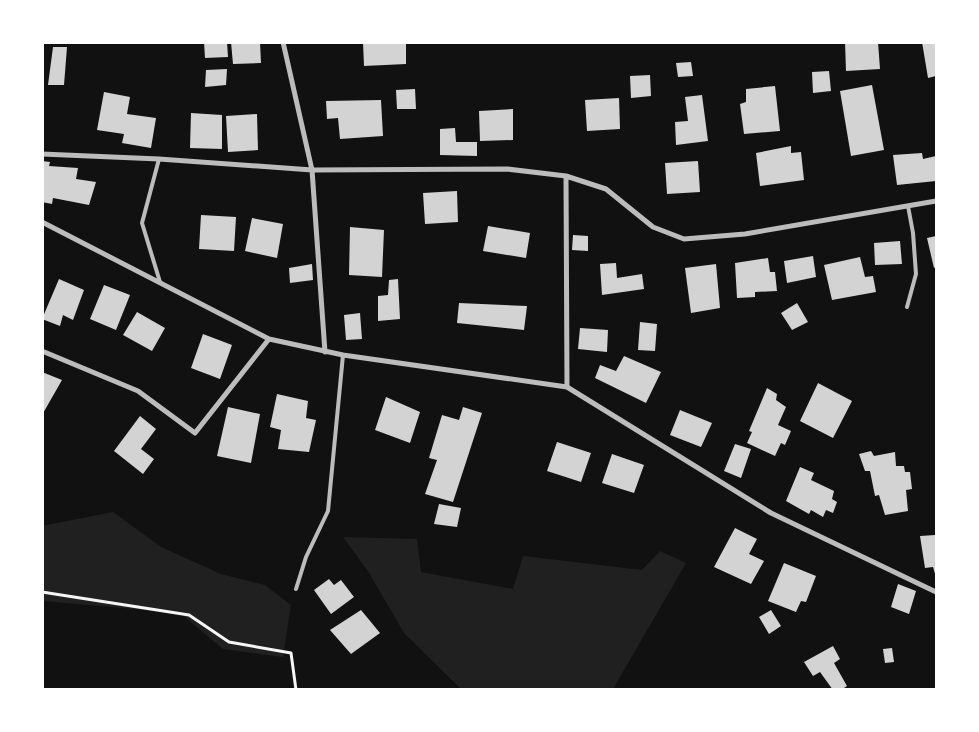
<svg xmlns="http://www.w3.org/2000/svg" width="979" height="732" font-family="'Asap Condensed',sans-serif">
	<style>
		.green { fill: #202020 }
		.building { fill: #d3d3d3 }
		.lines { fill: none; stroke-linecap: round; stroke-linejoin: round }
		.path { stroke: #f5f5f5; stroke-width: 3 }
		.service { stroke: #bcbcbc; stroke-width: 4 }
		.minor { stroke: #bcbcbc; stroke-width: 5 }
	</style>
	<rect width="100%" height="100%" fill="#111"/>
	<path class="green" d="M113 512 161 547 221 574 265 585 291 605 283 657 223 649 180 613 43 601 42 526Z
		M343 537 417 539 421 572 513 589 523 556 642 570 660 551 686 563 613 689H461L404 633 368 571Z"/>
	<path class="building" d="M204 42H227L228 57 205 58Z
		M231 42H260L261 63 233 64Z
		M363 42H406V64L364 66Z
		M845 42H878L880 69 846 71Z
		M922 42H936V76L928 78Z
		M53 47H67L64 85H48Z
		M691 62 693 76 678 77 676 63Z
		M227 69 226 85 205 87 206 70Z
		M829 71 831 91 813 93 812 72Z
		M650 75 651 96 631 98 630 76Z
		M872 85 884 150 851 156 840 91Z
		M775 86 780 131 744 134 740 104 746 102V89Z
		M415 89 416 109H397L396 90Z
		M104 92 130 97 127 114 156 118 151 148 122 143 124 134 97 130Z
		M702 95 708 141 676 145 675 122 688 121 685 97Z
		M619 98 620 129 587 131 585 100Z
		M381 100 383 136 340 139 338 118 327 119 326 101Z
		M513 109V140L480 141 479 111Z
		M191 113 222 115V149L190 148Z
		M257 114 258 150 228 152 226 116Z
		M455 128 456 142H477V156L440 155V129Z
		M791 146V153L801 152 804 180 760 186 756 153Z
		M922 153 923 159 936 156V181L897 185 893 155Z
		M42 161 50 162 49 166 78 168 76 179 96 182 89 205 53 198 52 204 42 202Z
		M698 161 700 192 667 194 665 163Z
		M457 191 458 222 425 224 423 193Z
		M201 215 236 217 234 251 199 249Z
		M252 218 283 224 277 258 245 251Z
		M488 226 530 233 526 258 483 251Z
		M350 227 384 230 382 277 349 275Z
		M573 235 588 236V251L572 250Z
		M936 236V267L934 268 927 238Z
		M900 241 902 264 875 265 874 243Z
		M813 256 816 277 787 283 784 261Z
		M860 257 865 277 873 276 876 292 832 300 824 265Z
		M768 258 770 272H775L777 291 755 292V297L737 298 735 263Z
		M616 263 617 278 642 274 644 289 602 295 600 264Z
		M312 264 313 280 290 283 289 268Z
		M716 264 720 308 691 313 685 268Z
		M59 279 84 290 73 320 63 315 60 326 42 319Z
		M398 279 400 319 378 321V296L388 295 389 280Z
		M104 285 130 295 116 330 90 319Z
		M459 303 527 306 524 330 457 323Z
		M797 303 808 322 792 330 781 313Z
		M137 312 165 328 152 351 123 335Z
		M360 313 362 339 346 340 344 315Z
		M640 322 657 324 655 351 638 350Z
		M580 328 608 330 607 352 578 349Z
		M203 334 232 345 220 379 191 368Z
		M624 356 661 372 646 403 595 378 600 365 616 371Z
		M42 372 62 380 42 415Z
		M818 383 852 401 833 438 800 421Z
		M767 388 777 394 776 400 786 407 778 425 791 431 785 445 781 443 775 456 747 443 752 432 749 431Z
		M277 394 308 401 306 418 316 420 309 452 278 449 281 430 270 427Z
		M386 397 420 412 410 443 375 430Z
		M228 407 260 414 251 463 217 456Z
		M463 407 482 413 453 502 425 494 437 460 429 458 442 415 459 420Z
		M680 410 712 423 701 447 670 435Z
		M140 416 156 429 141 449 154 459 143 474 114 451Z
		M557 442 591 453 581 482 547 471Z
		M735 444 751 449 741 478 724 471Z
		M871 451 874 456 895 452 896 466H904L905 472H910L912 489 906 490 908 511 885 515 879 495 875 496 870 471H865L859 454Z
		M612 454 644 465 634 493 602 483Z
		M800 467 814 473 811 480 834 491 832 499 837 502 833 513 826 510 823 517 811 510 809 514 786 501Z
		M439 504 461 508 457 527 434 524Z
		M735 528 757 539 749 554 764 561 751 584 714 567Z
		M935 535 936 545V577L933 567 925 568 920 536Z
		M784 563 816 576 806 602 801 601 796 612 768 601Z
		M329 579 334 585 341 580 354 597 331 614 314 590Z
		M898 584 916 591 909 614 891 607Z
		M361 610 380 633 351 654 330 630Z
		M771 610 781 626 769 634 759 617Z
		M833 646 840 659 834 663 847 686 841 690H833L820 672 813 676 804 662Z
		M892 648 894 662 885 663 883 649Z"/>
	<g class="lines">
		<path class="path" d="M42 592 189 615 229 642 291 653 296 690"/>
		<path class="service" d="M159 159 142 223 160 282
			M907 307 916 274 913 233 908 206
			M296 589 306 557 328 511 343 355"/>
		<path class="minor" d="M283 42 312 170 325 352
			M42 154 159 159 312 170 507 169 566 176 606 189 653 227 684 239 745 234 936 201
			M566 176 567 387
			M42 222 269 339 343 355 567 387 771 513 936 592
			M42 351 138 391 195 433 269 339"/>
	</g>
	<rect width="979" height="732" fill="none" stroke="#ffffff" stroke-width="88"/>
</svg>
